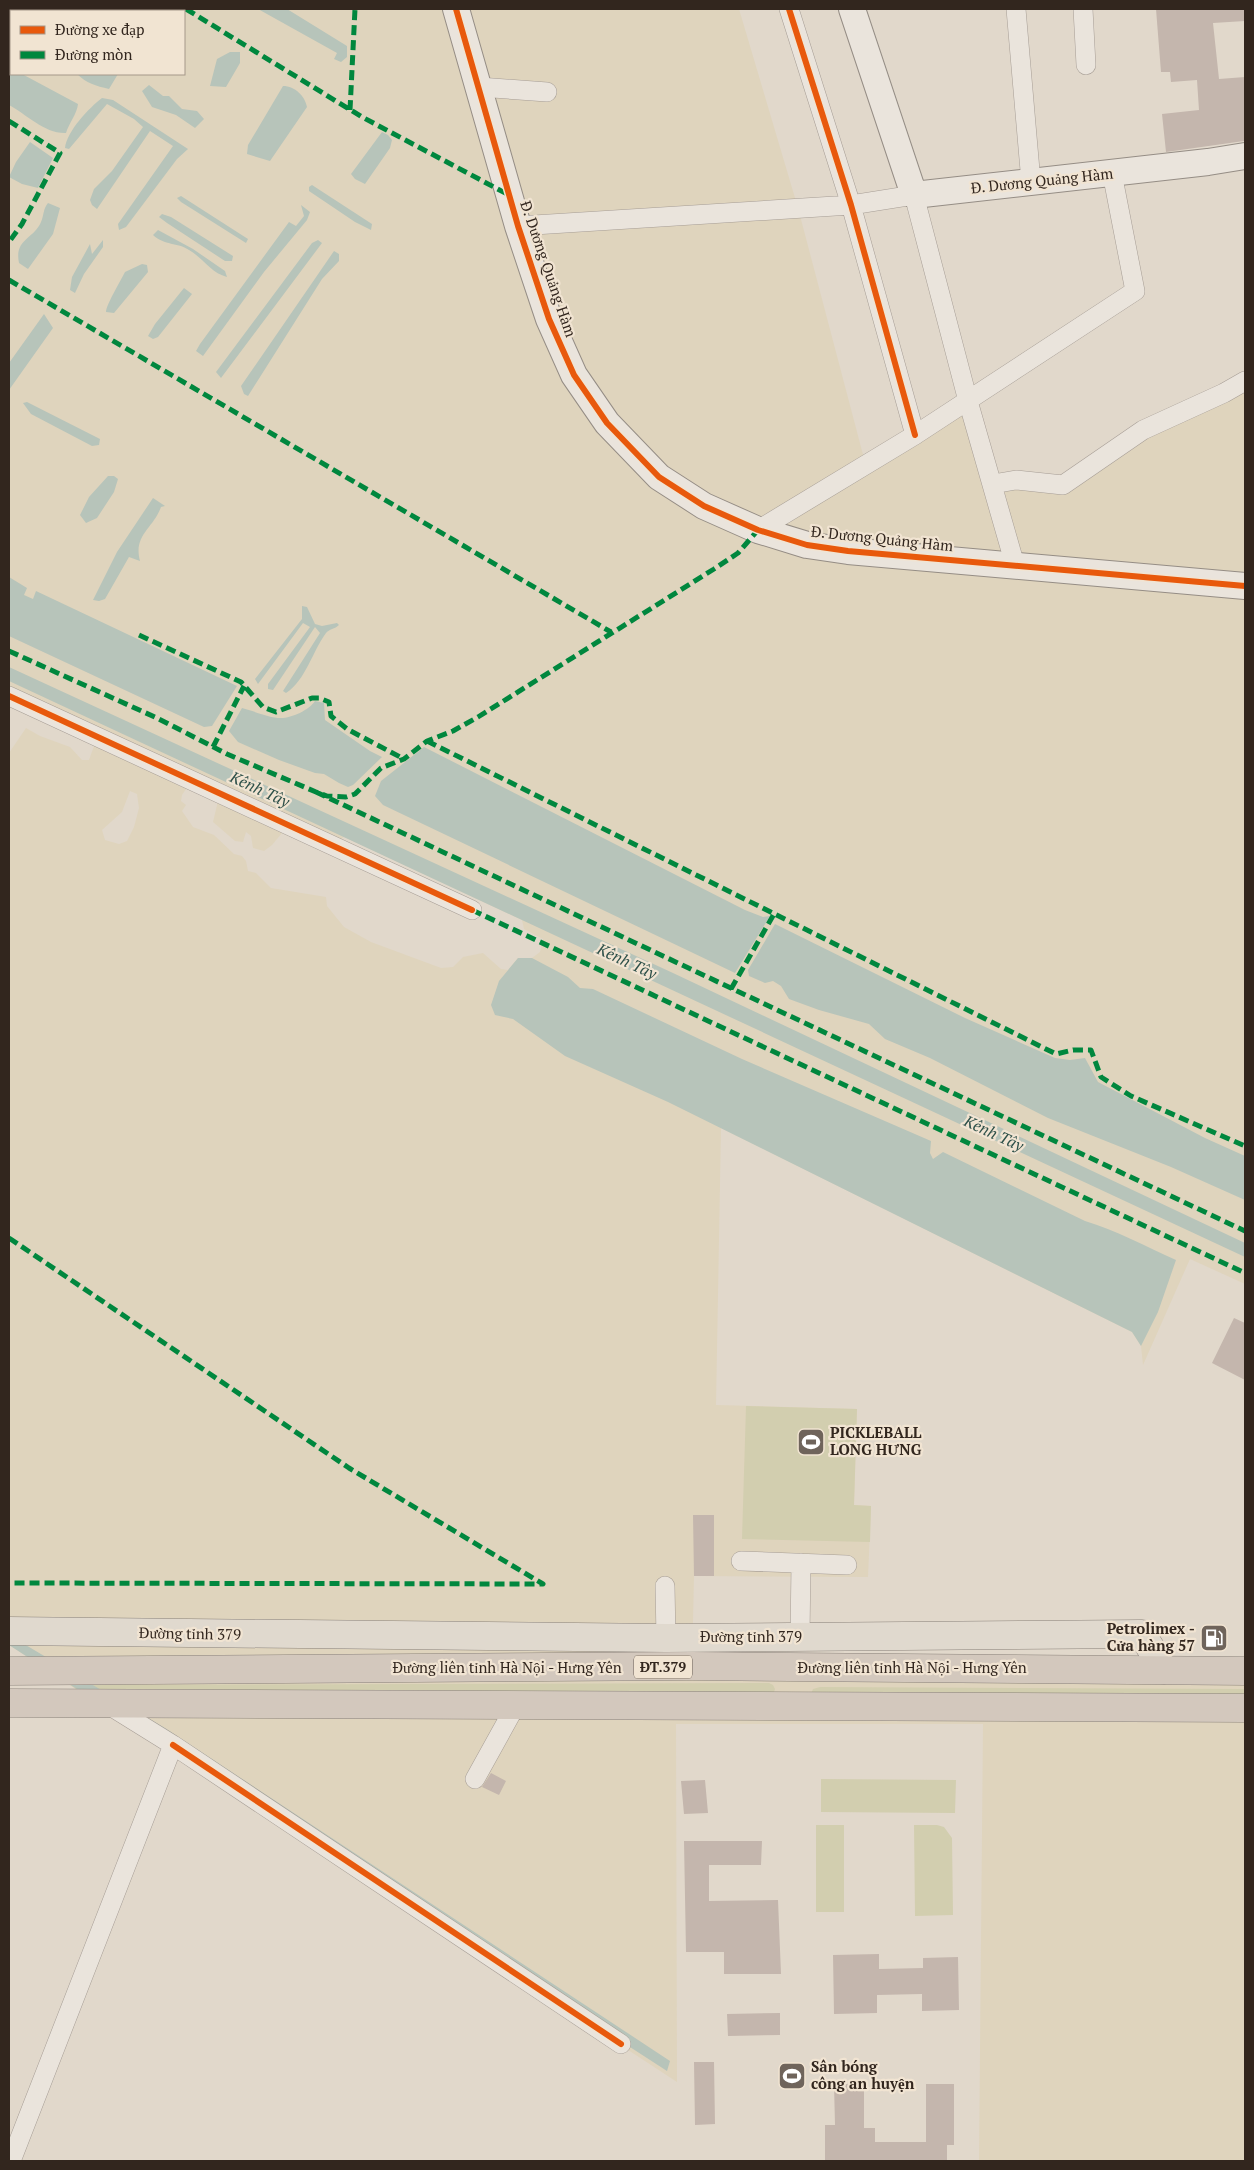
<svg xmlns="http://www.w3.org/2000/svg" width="1254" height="2170" font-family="'PT Serif',serif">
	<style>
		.farmland { fill: #dfd4bd; fill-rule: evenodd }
		.green { fill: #d2ceaf }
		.water { fill: #b7c4ba }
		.building { fill: #c4b6ad }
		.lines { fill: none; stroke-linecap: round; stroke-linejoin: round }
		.street-casing { stroke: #a69d95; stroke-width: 20 }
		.secondary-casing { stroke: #958d85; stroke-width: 28 }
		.primary-casing { stroke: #8b837b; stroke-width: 29 }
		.highway-casing { stroke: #8b837b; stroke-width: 29 }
		.street { stroke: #eae4dc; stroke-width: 19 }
		.secondary { stroke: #eae4dc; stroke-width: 26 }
		.primary { stroke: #e0d9ce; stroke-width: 28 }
		.highway { stroke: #d3c8bd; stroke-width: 28 }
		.quiet { stroke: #00873e; stroke-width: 5; stroke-dasharray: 10 5; stroke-linecap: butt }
		.cycleway-casing { stroke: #f1e4d2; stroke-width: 9 }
		.cycleway { stroke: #e8590c; stroke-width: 6 }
		.labels { text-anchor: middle; stroke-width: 4.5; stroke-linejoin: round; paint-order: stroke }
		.shield { fill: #f1e4d2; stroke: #6b5f54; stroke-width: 1 }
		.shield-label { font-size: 14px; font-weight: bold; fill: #32261e }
		.street-label { font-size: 15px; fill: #32261e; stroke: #f1e4d2 }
		.poi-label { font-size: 15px; font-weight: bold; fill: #32261e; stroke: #f1e4d2; text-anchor: start }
		.water-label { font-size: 16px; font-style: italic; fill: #2f514a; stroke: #f1e4d2 }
	</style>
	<rect width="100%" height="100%" fill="#e1d8cb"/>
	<path class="farmland" d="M9 9H739L798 208 866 466 968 401 993 484 1063 485 1245 381V1284L1190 1259 1143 1365 1141 1346 1132 1332 721 1128 716 1405 857 1409 854 1505 871 1506 868 1577 694 1576 692 1666 1245 1671V2161H979L983 1724H676L677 2082 9 1645V753L26 728 40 736 70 747 82 760H89L94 746 74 731 9 707ZM11 11H184V74H11ZM188 786 218 801 213 822 235 841 243 842 246 832 251 836 253 848 264 851 272 845 282 833 337 842 344 837 522 920 524 929 543 939 540 952 532 958H518L508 970 501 969 483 953 463 957 453 967 441 968 371 942 344 927 327 906 326 897 271 888 256 873 248 871 246 861 242 856 234 854 214 835 193 827 182 811 186 805 181 801 182 795ZM130 791 137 794 139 808 134 827 127 841 119 844 105 840 102 830 122 812Z"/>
	<path class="green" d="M746 1406 857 1409 854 1505 871 1506 870 1542 742 1539Z
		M769 1683 773 1685 775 1689 773 1695 82 1693 70 1685Z
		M820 1687 1245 1689V1699L811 1694 813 1689Z
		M821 1779 956 1780 955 1813 821 1812Z
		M816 1825H844V1912H816Z
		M914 1825H937L944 1827 952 1838 953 1915 915 1916Z"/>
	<path class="water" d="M258 9H287L347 46V57L341 62 334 59 337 53Z
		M230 52H240V63L226 87 210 86 217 59Z
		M9 68 11 69V74H22L78 104C77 114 69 123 66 133 45 134 26 114 9 105Z
		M77 74H118L109 89C96 86 86 83 77 74Z
		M149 85 163 96H169L182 109 197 111 204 119 195 128 176 115 152 107 142 91Z
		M283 86C295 86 305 96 307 107L270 161 247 154 248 145Z
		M102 98 113 100 188 149 177 159 126 227 119 230 118 224 173 146 150 131 97 209 92 205 90 200 94 189 112 171 143 127 134 119 107 104 69 149 65 148C67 131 89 108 102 98Z
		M382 132 388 135 392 140 390 148 365 184 355 179 351 174Z
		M30 142 53 158 38 188 22 184 9 177 16 162Z
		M312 185 372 224 371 230 355 222 309 191V187Z
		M181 196 248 239 246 243 181 202 177 198Z
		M48 203 60 208 53 234 28 269 19 263C14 239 34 239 41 222 44 215 43 209 48 203Z
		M301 205 310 212 307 220 264 272 203 356 196 351 200 344 289 222 296 226 304 216Z
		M162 214 171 217 233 256 232 261H225L167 223 159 217Z
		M158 230 193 249 225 271 227 277C211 273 203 258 189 250 177 242 165 246 153 235Z
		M103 240V247L84 274 75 293 70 290 72 277 90 244 92 254Z
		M318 240 322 243 221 378 216 372 312 243Z
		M334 251 339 254V261L322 279 248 396 244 394 241 386Z
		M142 264 147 265 148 272 114 313 106 312C106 305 120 282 125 272Z
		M184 288 192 294 158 337 153 339 148 336 155 324Z
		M44 314 53 328 9 390V363Z
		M27 402 100 439 99 445 92 446 31 414 23 403Z
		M108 476H114L118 479 114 492 97 518 86 523 80 515 89 497Z
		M153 498 165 506 161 507C153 529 133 535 140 561L129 557 105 599 99 601 93 600 117 552Z
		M9 577 27 588 24 595 33 599 36 591 237 686 212 726 204 727 9 636Z
		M302 606 307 607 315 624 322 626 337 623 339 625C335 629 329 629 326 633 312 652 306 680 286 693L283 691 320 633 315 627 273 690 268 689V684L310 627 303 623 258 684 255 679 302 619Z
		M9 667 673 973 1245 1243V1257L9 681Z
		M315 701 324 703 325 720 370 751 382 757 353 785 348 787 339 783 324 774 315 773 279 760 238 742 229 731 242 708C254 711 269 718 281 718 292 718 309 710 315 701Z
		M424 747 745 910 763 917 770 916 735 973 383 805 375 796 381 781Z
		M775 924 965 1018 1055 1058 1070 1060 1085 1058 1098 1082 1205 1138 1245 1156V1200L1171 1167 1048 1118 930 1058 885 1039 869 1024 819 1010 789 999 781 986 773 981 765 983 749 976 748 970Z
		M518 958H532L568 977 580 988 593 989 742 1059 931 1141 930 1153 933 1159 943 1152 1085 1221C1115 1230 1147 1247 1176 1260L1158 1312 1141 1346 1132 1332 668 1102 565 1056 513 1019 495 1015 491 1005 499 981Z
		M9 1635 165 1728 670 2061 667 2071 9 1645Z"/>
	<path class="building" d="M1156 9H1245V21L1213 23 1219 79 1245 77 1244 141 1166 152 1162 114 1199 110 1197 80 1171 82 1170 72H1161Z
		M1234 1318 1245 1323V1380L1212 1363Z
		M693 1515H714V1576H694Z
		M491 1773 506 1781 499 1795 482 1787Z
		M705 1780 708 1813 684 1814 681 1781Z
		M684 1841H762L761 1865H709V1901L778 1900 781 1974H724V1952H686Z
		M879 1954V1969L923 1968V1958L958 1957 959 2010 922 2011V1994L877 1995V2013L834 2014 833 1955Z
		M780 2013V2035L728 2036 727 2014Z
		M694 2062H714L715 2124 695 2125Z
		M834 2084H864V2128H875V2142H926V2084H954V2145H947V2161H825V2125H835Z"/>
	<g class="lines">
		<g class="street-casing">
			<path id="street" d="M789 9 851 205 915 435
				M1016 9 1031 182
				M1083 9 1086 65
				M479 87 547 92
				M518 226 851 205 914 195 968 401 1015 565
				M993 484 1016 480 1063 485 1143 430 1224 393 1245 381
				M758 530 915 435 1135 291 1112 173
				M9 696 472 910
				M741 1561 847 1565
				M665 1586 666 1638
				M800 1637 801 1563
				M173 1745 621 2044
				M475 1779 516 1705
				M11 2161 173 1745 107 1704"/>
		</g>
		<g class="secondary-casing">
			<path id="secondary" d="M456 9 518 226 549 319 574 375 607 423 659 477 704 506 758 530 807 545 848 551 1245 586
				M852 9 914 195 1208 162 1245 156"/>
		</g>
		<g class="primary-casing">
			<path id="primary" d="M9 1631 666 1638 1142 1634 1164 1670"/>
		</g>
		<g class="highway-casing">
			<path id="highway" d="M9 1671 692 1666 1245 1671
				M9 1703 1245 1708"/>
		</g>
		<use href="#street" class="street"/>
		<use href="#secondary" class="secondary"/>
		<use href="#primary" class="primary"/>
		<use href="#highway" class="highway"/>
		<path class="quiet" d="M186 9 362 117 509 195
			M37 11 39 9
			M9 52 11 49
			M350 110 355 9
			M9 121 60 153 22 224 9 242
			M9 280 611 632
			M139 635 241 682 263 707 276 712 312 698H319L329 702 331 716 347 729 404 759
			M9 651 157 718 227 754 316 792 327 796 346 797 355 794 381 768 404 759 427 741 453 731 478 717 714 569 738 553 758 530
			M427 741 1056 1054 1073 1050H1091L1101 1077 1131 1096 1245 1146
			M213 747 244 686
			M316 792 1245 1231
			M472 910 1245 1273
			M731 989 774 914
			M9 1238 349 1468 543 1584 9 1583"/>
		<g class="cycleway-casing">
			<path id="cycleway" d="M456 9 518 226 549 319 574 375 607 423 659 477 704 506 758 530 807 545 848 551 1245 586
				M789 9 851 205 915 435
				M9 696 472 910
				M173 1745 621 2044"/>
		</g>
		<use href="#cycleway" class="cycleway"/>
	</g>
	<defs>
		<g id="stadium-square" transform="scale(1.4375)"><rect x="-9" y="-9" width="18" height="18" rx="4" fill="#6f645b" stroke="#f1e4d2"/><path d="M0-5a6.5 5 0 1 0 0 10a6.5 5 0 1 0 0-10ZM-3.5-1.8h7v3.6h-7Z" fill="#fff"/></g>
		<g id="fuel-square" transform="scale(1.4375)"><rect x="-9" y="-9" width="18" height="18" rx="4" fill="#6f645b" stroke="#f1e4d2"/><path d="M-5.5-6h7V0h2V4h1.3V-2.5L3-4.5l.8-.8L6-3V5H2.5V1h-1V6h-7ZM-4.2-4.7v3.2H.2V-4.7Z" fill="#fff"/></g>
	</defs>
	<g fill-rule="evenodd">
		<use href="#stadium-square" x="811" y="1442"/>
		<use href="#fuel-square" x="1214" y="1638"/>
		<use href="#stadium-square" x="792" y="2076"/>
	</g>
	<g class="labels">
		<rect class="shield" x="634" y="1655.5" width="58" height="23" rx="4"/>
		<g class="shield-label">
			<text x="663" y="1672">ĐT.379</text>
		</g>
		<g class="street-label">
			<text transform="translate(1042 181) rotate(-6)" y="5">Đ. Dương Quảng Hàm</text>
			<text transform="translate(548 269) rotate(71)" y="5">Đ. Dương Quảng Hàm</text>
			<text transform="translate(882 539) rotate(6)" y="5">Đ. Dương Quảng Hàm</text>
			<text transform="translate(190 1634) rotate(1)" y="5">Đường tỉnh 379</text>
			<text x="751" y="1642">Đường tỉnh 379</text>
			<text x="507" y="1673">Đường liên tỉnh Hà Nội - Hưng Yên</text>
			<text x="912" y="1673">Đường liên tỉnh Hà Nội - Hưng Yên</text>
		</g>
		<g class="poi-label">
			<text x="830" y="1438">PICKLEBALL<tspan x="830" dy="17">LONG HƯNG</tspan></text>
			<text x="1195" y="1634" text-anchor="end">Petrolimex -<tspan x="1195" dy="17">Cửa hàng 57</tspan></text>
			<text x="811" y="2072">Sân bóng<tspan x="811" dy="17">công an huyện</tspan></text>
		</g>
		<g class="water-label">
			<text transform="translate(260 789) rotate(25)" y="6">Kênh Tây</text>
			<text transform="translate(627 961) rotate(25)" y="6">Kênh Tây</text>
			<text transform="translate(994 1133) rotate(25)" y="6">Kênh Tây</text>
		</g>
	</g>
	<rect width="1254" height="2170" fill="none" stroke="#32261e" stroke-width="20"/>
	<rect x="10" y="10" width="175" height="65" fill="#f1e4d2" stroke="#a5988a"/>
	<rect x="20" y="26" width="25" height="8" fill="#e8590c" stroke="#a5988a"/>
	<text x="55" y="35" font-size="15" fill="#32261e">Đường xe đạp</text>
	<rect x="20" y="51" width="25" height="8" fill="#00873e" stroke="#a5988a"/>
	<text x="55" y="60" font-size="15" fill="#32261e">Đường mòn</text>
</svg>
